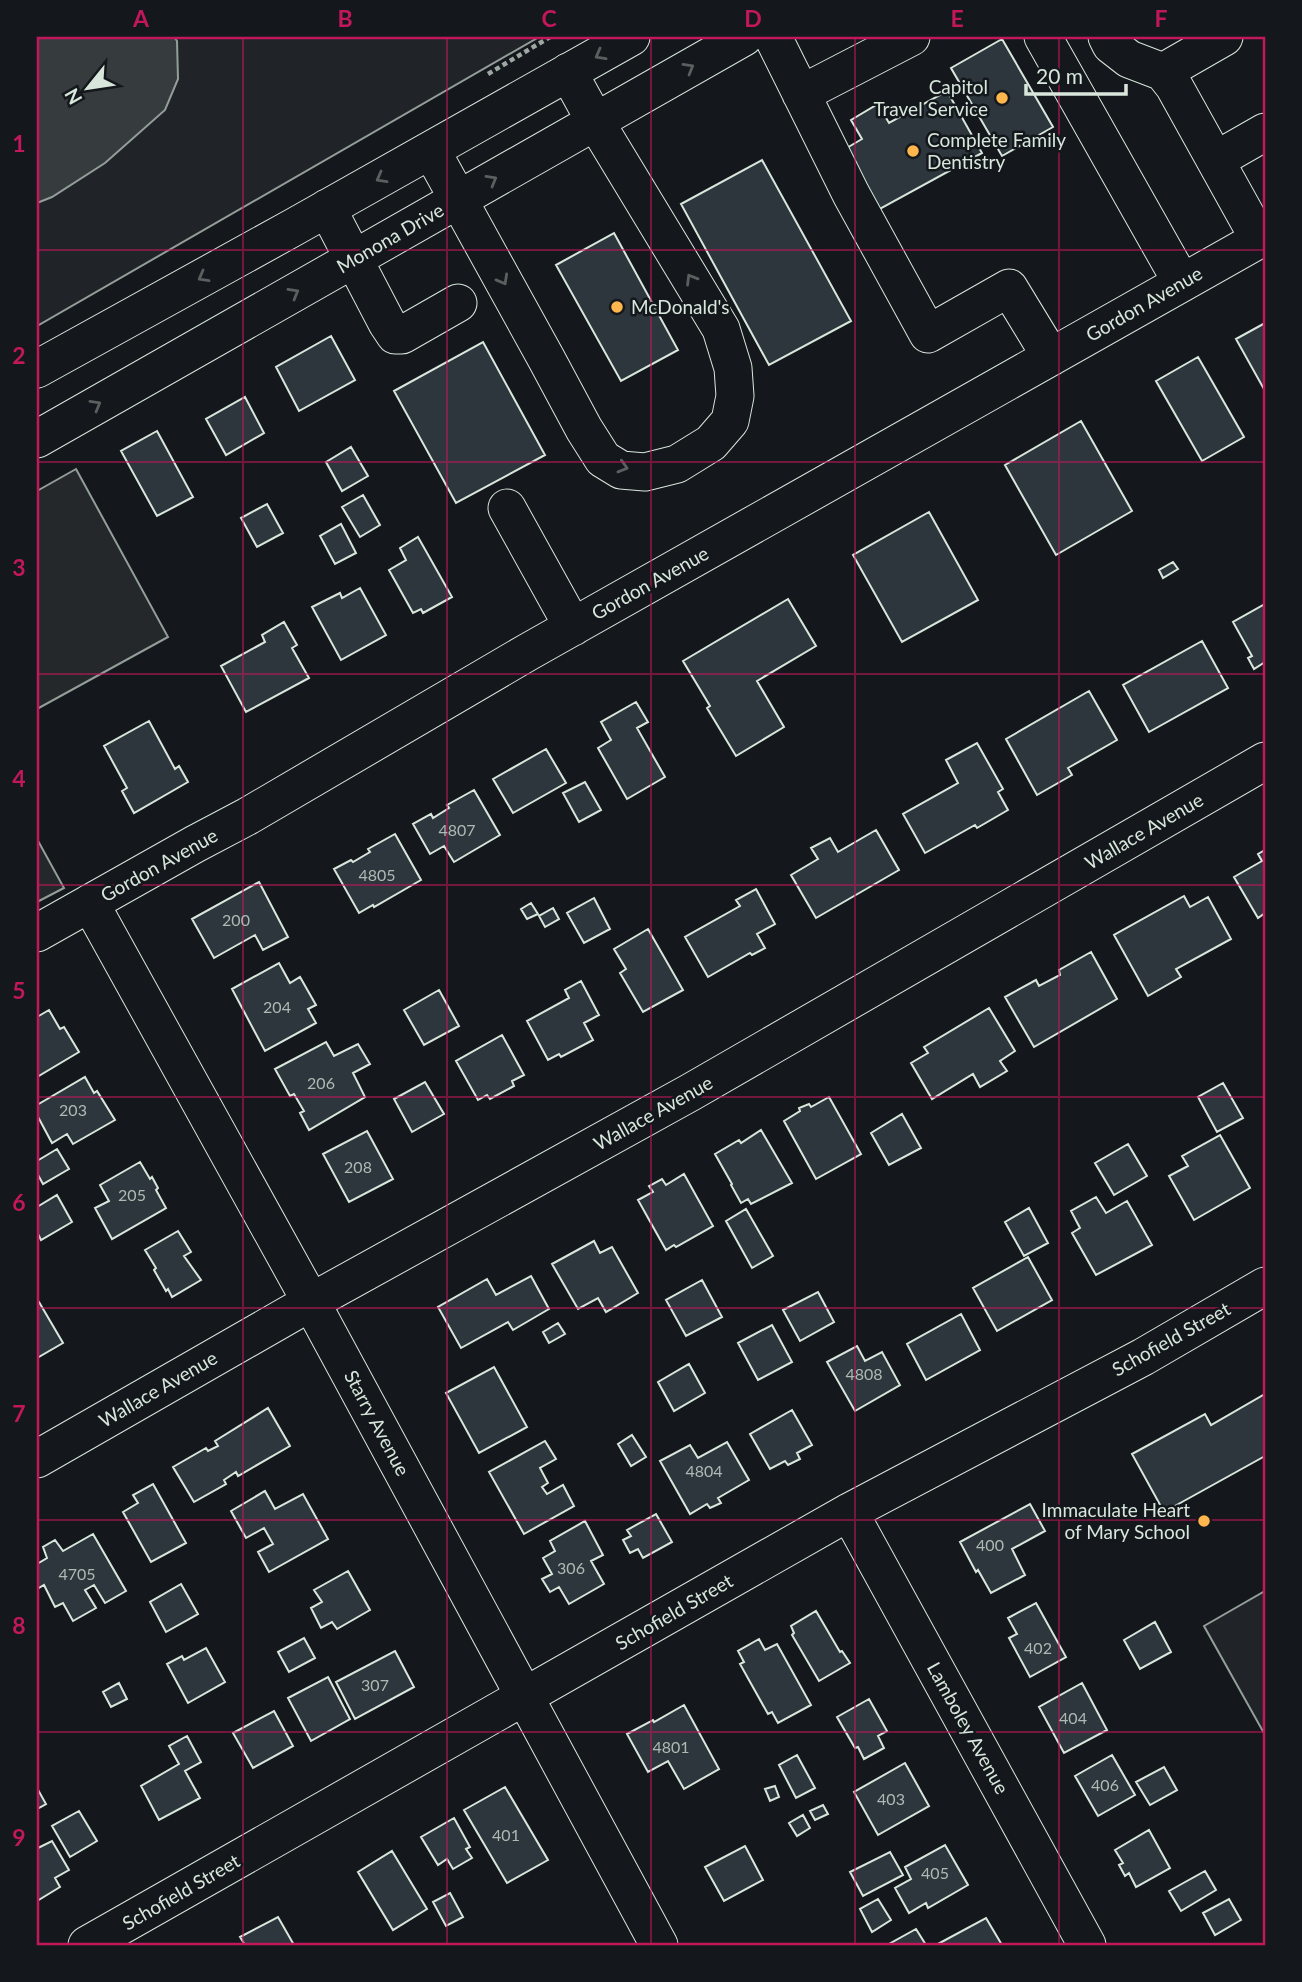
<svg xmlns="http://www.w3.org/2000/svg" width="1302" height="1982" font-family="Lato,sans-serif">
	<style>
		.green { fill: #202428; stroke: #939e99; stroke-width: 2 }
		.parking { fill: #24282b; stroke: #939e99; stroke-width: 2 }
		.water { fill: #363b3e; stroke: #939e99; stroke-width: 2 }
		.building { fill: #2c363c; stroke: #d8e6dc; stroke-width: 2 }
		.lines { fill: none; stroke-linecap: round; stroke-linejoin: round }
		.minor-casing { stroke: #d8e6dc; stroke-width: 39 }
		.path { stroke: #9da8a2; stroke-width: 4.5; stroke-dasharray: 5 3.5; stroke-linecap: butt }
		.minor { stroke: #14181c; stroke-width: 37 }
		.oneway { stroke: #59605f }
		.grid { fill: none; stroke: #c2185b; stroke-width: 2; stroke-opacity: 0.55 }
		.poi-dot { fill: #ffb74d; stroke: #14181c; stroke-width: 2.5 }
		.labels { text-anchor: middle; stroke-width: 5; stroke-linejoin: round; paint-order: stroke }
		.number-label { font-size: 16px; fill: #adbab4 }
		.poi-label { font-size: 19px; fill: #d8e6dc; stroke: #14181c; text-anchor: end }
		.street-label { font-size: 19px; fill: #d8e6dc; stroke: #14181c }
		.neatline { fill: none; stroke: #c2185b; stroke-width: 2.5 }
		.grid-label { font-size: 23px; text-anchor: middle; font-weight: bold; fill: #c2185b }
	</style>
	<rect width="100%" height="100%" fill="#14181c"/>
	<path class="green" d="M37 37H539L37 326Z
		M1265 1591V1735L1204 1626Z"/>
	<path class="parking" d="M76 469 168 637 37 709V491Z
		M37 839 64 888 37 902Z"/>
	<path class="water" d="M37 37H174L177 41 178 79 165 110 105 163 52 197 37 203Z"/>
	<path class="building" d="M1002 39 1053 127 1002 156 951 68Z
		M947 91 982 153 878 210 845 149 862 139 851 120 878 104 889 123Z
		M762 160 851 321 769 365 681 204Z
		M614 233 678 350 621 381 556 265Z
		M1265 323V391L1236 339Z
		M331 336 355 380 299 411 276 367Z
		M483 342 545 455 456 503 394 391Z
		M1198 357 1244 437 1202 461 1156 381Z
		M245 397 264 433 226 455 206 419Z
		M1081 421 1132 511 1056 555 1005 465Z
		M157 431 193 497 157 516 121 451Z
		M351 447 368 476 342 491 326 462Z
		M363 495 380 525 360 537 342 507Z
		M267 504 283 533 257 547 241 518Z
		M929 512 978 600 902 642 853 555Z
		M341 524 356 553 335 564 320 536Z
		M418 537 452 597 423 613 421 609 413 613 389 570 406 560 400 548Z
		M1173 562 1178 569 1163 578 1159 570Z
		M360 588 386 635 341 660 312 607 340 593 342 598Z
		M788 599 816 646 757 681 784 727 736 756 707 708 710 706 683 661Z
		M1265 604V662L1254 669 1248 658 1252 656 1233 622Z
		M284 622 297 645 292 648 309 678 246 712 221 666 265 642 262 635Z
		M1202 641 1228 688 1149 732 1123 685Z
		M1089 691 1117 740 1068 768 1072 775 1037 795 1006 739Z
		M636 702 648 722 637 728 665 777 627 799 598 748 611 740 601 722Z
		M149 721 175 769 179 766 188 782 134 813 122 791 127 788 104 746Z
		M977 743 1003 789 998 792 1008 810 977 828 975 825 925 853 903 814 958 783 946 760Z
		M546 749 566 783 513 813 493 779Z
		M585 782 601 810 579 822 563 793Z
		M474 790 500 835 454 862 444 846 430 854 413 824 431 814 433 818 449 808 447 805Z
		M876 830 899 870 816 918 791 875 818 859 811 848 830 838 838 852Z
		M395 834 421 880 374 907 373 905 359 913 334 869 351 860 353 862 370 852 368 849Z
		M1265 850V913L1258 918 1234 877 1262 861 1258 854Z
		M259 882 288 937 263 950 255 935 214 958 192 919Z
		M756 889 775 924 757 934 765 948 752 955 750 953 708 977 685 937 740 906 736 900Z
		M1184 896 1190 907 1208 897 1231 939 1176 969 1181 977 1148 996 1114 935Z
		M594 898 610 929 584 943 567 913Z
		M531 903 538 914 527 919 521 909Z
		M553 908 559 919 545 927 539 916Z
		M648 929 683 990 643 1012 620 973 626 969 614 949Z
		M1091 952 1117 999 1034 1047 1005 997 1036 980 1039 986 1060 975 1059 970Z
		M279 963 290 983 300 977 316 1005 308 1009 316 1023 265 1051 232 989Z
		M581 981 599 1015 584 1023 593 1040 561 1057 559 1054 548 1060 527 1021 569 998 565 990Z
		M439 990 459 1026 424 1045 404 1010Z
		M989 1008 1015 1051 1000 1061 1007 1071 980 1087 973 1074 932 1099 911 1063 928 1053 924 1047Z
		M49 1010 60 1029 64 1027 79 1052 37 1077V1017Z
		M502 1035 524 1075 512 1081 514 1086 490 1099 487 1095 478 1100 456 1061Z
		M326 1042 334 1056 358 1044 370 1064 353 1073 365 1097 309 1130 300 1113 304 1111 294 1094 290 1096 275 1069Z
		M85 1077 94 1093 97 1091 115 1120 73 1144 67 1134 52 1143 37 1115V1105Z
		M425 1082 444 1114 412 1132 394 1099Z
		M1223 1083 1243 1118 1217 1132 1198 1097Z
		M829 1097 861 1154 816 1179 784 1121 800 1111 799 1108 809 1104 811 1107Z
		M902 1114 921 1148 889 1165 871 1133Z
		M761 1130 792 1183 751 1204 748 1199 741 1203 731 1185 732 1184 715 1154 739 1140 741 1143Z
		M367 1131 393 1179 349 1202 323 1154Z
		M1220 1135 1250 1188 1194 1220 1169 1176 1188 1166 1182 1156Z
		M1128 1144 1147 1176 1114 1195 1095 1163Z
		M57 1149 69 1169 43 1184 37 1173V1161Z
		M140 1162 150 1179 152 1177 158 1188 156 1190 166 1208 112 1239 95 1208 109 1201 100 1185Z
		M684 1174 713 1226 676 1247 674 1245 666 1250 638 1200 653 1192 649 1186 662 1179 666 1185Z
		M57 1195 72 1222 41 1240 37 1232V1207Z
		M1096 1197 1106 1213 1127 1201 1152 1245 1096 1275 1072 1233 1080 1228 1071 1211Z
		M1029 1208 1048 1243 1024 1256 1005 1222Z
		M746 1209 773 1256 752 1268 726 1221Z
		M178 1231 191 1252 184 1256 201 1280 172 1297 168 1289 166 1291 154 1270 156 1268 145 1250Z
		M594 1241 600 1253 612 1247 638 1293 606 1312 598 1298 578 1309 552 1264Z
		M1028 1257 1052 1300 997 1331 973 1288Z
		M531 1276 549 1309 513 1330 508 1322 461 1348 438 1307 487 1279 496 1295Z
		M702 1280 722 1317 686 1336 666 1300Z
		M818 1292 834 1322 800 1341 783 1310Z
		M39 1302 63 1343 37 1358V1303Z
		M961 1314 980 1350 926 1380 907 1344Z
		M558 1323 565 1334 549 1343 543 1332Z
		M772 1325 792 1362 758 1380 738 1343Z
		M857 1346 865 1361 882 1352 900 1385 855 1411 827 1362Z
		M689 1364 705 1393 674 1411 658 1382Z
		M494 1367 527 1427 479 1453 446 1393Z
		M1265 1394V1456L1164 1512 1132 1454 1205 1414 1211 1425Z
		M268 1408 290 1446 238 1476 236 1472 224 1480 226 1484 194 1502 173 1467 206 1448 208 1451 218 1446 215 1441Z
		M792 1410 812 1445 797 1453 800 1459 788 1465 785 1461 770 1469 750 1434Z
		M632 1435 646 1457 631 1466 618 1444Z
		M545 1441 556 1459 540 1468 548 1483 542 1487 547 1494 563 1485 574 1506 524 1534 489 1472Z
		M727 1442 749 1480 718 1498 721 1503 710 1508 707 1504 690 1514 660 1461 690 1445 698 1458Z
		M153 1484 186 1543 151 1562 123 1512 138 1503 133 1495Z
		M265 1491 275 1509 303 1494 328 1539 269 1572 258 1552 273 1544 264 1528 246 1538 231 1511Z
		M1030 1504 1045 1531 1012 1549 1025 1575 991 1593 978 1570 976 1572 960 1542Z
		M656 1514 672 1542 643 1558 638 1549 630 1553 623 1540 631 1536 627 1530Z
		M585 1521 603 1555 591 1561 604 1584 569 1604 559 1587 550 1592 542 1579 552 1574 543 1558 555 1551 550 1541Z
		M93 1534 126 1591 105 1603 94 1585 85 1590 96 1608 73 1621 63 1603 55 1607 44 1585 37 1589V1564L47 1558 43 1547 55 1540 63 1551Z
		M348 1571 370 1610 337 1629 332 1622 321 1628 311 1608 322 1602 314 1590Z
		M181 1584 198 1614 166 1632 150 1602Z
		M1036 1603 1066 1657 1030 1677 1009 1638 1017 1634 1008 1618Z
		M816 1611 840 1652 842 1651 850 1663 819 1681 792 1635 794 1633 791 1626Z
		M1155 1622 1171 1652 1140 1669 1124 1640Z
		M304 1638 315 1658 289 1672 278 1652Z
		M759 1639 765 1650 777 1644 811 1705 778 1723 772 1712 768 1714 740 1664 744 1662 738 1651Z
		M206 1648 225 1682 188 1703 167 1664 182 1656 184 1660Z
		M395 1651 414 1687 355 1719 336 1682Z
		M328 1677 350 1719 311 1741 288 1698Z
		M119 1683 127 1699 111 1707 103 1692Z
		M1082 1683 1107 1730 1064 1753 1039 1707Z
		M869 1699 887 1731 878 1736 884 1748 864 1759 858 1747 855 1748 837 1717Z
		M684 1705 719 1769 684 1789 668 1761 648 1772 627 1734 653 1720 654 1722Z
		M274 1711 293 1746 253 1768 233 1733Z
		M187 1736 201 1762 185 1771 200 1798 159 1820 141 1786 179 1764 169 1746Z
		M797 1755 815 1788 796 1798 779 1765Z
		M1112 1755 1135 1795 1098 1816 1075 1776Z
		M905 1763 929 1806 878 1835 854 1792Z
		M1164 1767 1177 1790 1150 1805 1136 1782Z
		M775 1786 779 1797 770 1801 765 1789Z
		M505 1787 548 1860 507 1883 464 1810Z
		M37 1788 46 1804 37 1809Z
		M823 1805 828 1814 815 1820 810 1811Z
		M79 1811 97 1841 70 1857 52 1826Z
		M803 1815 810 1828 797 1836 789 1823Z
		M454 1818 470 1847 466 1849 472 1858 453 1869 447 1859 438 1865 421 1837Z
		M1149 1830 1170 1868 1136 1887 1129 1873 1125 1876 1119 1865 1123 1863 1115 1850Z
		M52 1841 69 1870 55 1878 60 1887 37 1901V1845L38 1848Z
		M945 1845 968 1885 928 1908 926 1903 909 1913 895 1888 911 1879 905 1867Z
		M745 1846 763 1880 724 1901 705 1867Z
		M392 1851 427 1909 393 1930 358 1872Z
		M890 1852 903 1875 863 1896 850 1872Z
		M1205 1871 1216 1890 1181 1911 1169 1891Z
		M450 1893 463 1917 446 1926 433 1902Z
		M878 1899 891 1920 872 1932 860 1909Z
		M1229 1899 1241 1920 1215 1935 1203 1913Z
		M278 1917 294 1945H245L240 1937Z
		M986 1918 1002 1945H936Z
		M916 1929 926 1945H890L889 1944Z"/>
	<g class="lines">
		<g class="minor-casing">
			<path id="minor" d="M773 37 851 194 928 334 1009 288 1051 357
				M1043 37 1182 283
				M1107 37 1111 45 1129 59 1163 72 1174 86 1259 239
				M1163 72 1224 37
				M801 94 911 37
				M431 150 547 360 584 429 603 459 621 470 645 472 677 464 711 443 730 421 735 396 733 368 721 329 595 121 568 72
				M1216 160 1265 132
				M327 208 387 323 395 335H402L458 303
				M37 369 294 227 631 37
				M37 439 744 37
				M507 508 573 627
				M90 903 311 1302 659 1945
				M37 933 195 844 248 816 528 652 1265 236
				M37 1459 311 1302 691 1092 1265 761
				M849 1512 1087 1945
				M87 1945 849 1512 1143 1357 1265 1286"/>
		</g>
		<path class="path" d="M488 74 550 37"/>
		<use href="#minor" class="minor"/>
	</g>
	<defs><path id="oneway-chevron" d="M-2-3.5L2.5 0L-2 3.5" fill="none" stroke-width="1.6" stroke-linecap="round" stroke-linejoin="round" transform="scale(1.75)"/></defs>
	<g class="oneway">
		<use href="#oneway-chevron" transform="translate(600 55) rotate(151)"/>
		<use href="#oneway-chevron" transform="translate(689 68) rotate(-30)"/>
		<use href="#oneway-chevron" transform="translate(381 178) rotate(151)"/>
		<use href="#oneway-chevron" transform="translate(492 180) rotate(-30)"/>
		<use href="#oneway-chevron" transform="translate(203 277) rotate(151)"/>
		<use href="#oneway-chevron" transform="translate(691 279) rotate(-121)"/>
		<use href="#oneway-chevron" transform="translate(503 280) rotate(61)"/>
		<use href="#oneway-chevron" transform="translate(294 293) rotate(-30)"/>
		<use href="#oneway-chevron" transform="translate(96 405) rotate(-30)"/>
		<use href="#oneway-chevron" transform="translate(623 467) rotate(16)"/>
	</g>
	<path class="grid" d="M243 37V1945M447 37V1945M651 37V1945M855 37V1945M1059 37V1945M37 250H1265M37 462H1265M37 674H1265M37 885H1265M37 1097H1265M37 1308H1265M37 1520H1265M37 1732H1265"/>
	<g class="poi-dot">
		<circle cx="1002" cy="98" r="7"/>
		<circle cx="913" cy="151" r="7"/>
		<circle cx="617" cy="307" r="7"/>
		<circle cx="1204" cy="1521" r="7"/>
	</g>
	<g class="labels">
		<g class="number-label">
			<text x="457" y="836">4807</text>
			<text x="377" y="881">4805</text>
			<text x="236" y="926">200</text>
			<text x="277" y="1013">204</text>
			<text x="321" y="1089">206</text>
			<text x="73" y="1116">203</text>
			<text x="358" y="1173">208</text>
			<text x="132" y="1201">205</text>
			<text x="864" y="1380">4808</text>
			<text x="704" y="1477">4804</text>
			<text x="990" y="1551">400</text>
			<text x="571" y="1574">306</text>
			<text x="77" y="1580">4705</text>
			<text x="1038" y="1654">402</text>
			<text x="375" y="1691">307</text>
			<text x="1073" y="1724">404</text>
			<text x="671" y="1753">4801</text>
			<text x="1105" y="1791">406</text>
			<text x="891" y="1805">403</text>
			<text x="506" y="1841">401</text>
			<text x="935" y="1879">405</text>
		</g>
		<g class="poi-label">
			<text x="988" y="94">Capitol<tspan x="988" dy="22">Travel Service</tspan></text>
			<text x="927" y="147" text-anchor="start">Complete Family<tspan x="927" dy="22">Dentistry</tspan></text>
			<text x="631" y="314" text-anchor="start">McDonald's</text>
			<text x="1190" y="1517">Immaculate Heart<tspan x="1190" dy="22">of Mary School</tspan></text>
		</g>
		<g class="street-label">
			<text transform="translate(390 238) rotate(-30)" y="7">Monona Drive</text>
			<text transform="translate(1144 304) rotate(-30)" y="7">Gordon Avenue</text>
			<text transform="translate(650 583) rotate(-29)" y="7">Gordon Avenue</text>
			<text transform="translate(1144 831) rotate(-30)" y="7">Wallace Avenue</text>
			<text transform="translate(159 865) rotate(-29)" y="7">Gordon Avenue</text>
			<text transform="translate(653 1113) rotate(-29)" y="7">Wallace Avenue</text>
			<text transform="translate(1171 1339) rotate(-29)" y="7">Schofield Street</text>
			<text transform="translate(158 1389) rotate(-30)" y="7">Wallace Avenue</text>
			<text transform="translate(377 1423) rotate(62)" y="7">Starry Avenue</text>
			<text transform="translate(674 1612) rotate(-30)" y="7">Schofield Street</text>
			<text transform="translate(968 1728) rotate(61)" y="7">Lamboley Avenue</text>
			<text transform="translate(181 1892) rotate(-30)" y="7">Schofield Street</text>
		</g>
	</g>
	<rect width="1302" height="1982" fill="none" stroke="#14181c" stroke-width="77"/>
	<g transform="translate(88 88) rotate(240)" stroke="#14181c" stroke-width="5" paint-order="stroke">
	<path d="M0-5L12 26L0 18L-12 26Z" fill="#d8e6dc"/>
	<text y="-10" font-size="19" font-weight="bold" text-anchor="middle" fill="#d8e6dc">N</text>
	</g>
	<path d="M1026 84v10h100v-10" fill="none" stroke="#d8e6dc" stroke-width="3.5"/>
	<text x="1036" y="84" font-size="21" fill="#d8e6dc" stroke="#14181c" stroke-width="5" paint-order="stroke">20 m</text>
	<rect x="38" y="38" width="1226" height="1906" class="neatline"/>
	<g class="grid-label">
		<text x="141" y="27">A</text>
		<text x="345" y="27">B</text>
		<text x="549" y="27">C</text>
		<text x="753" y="27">D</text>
		<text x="957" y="27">E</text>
		<text x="1161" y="27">F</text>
		<text x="19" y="152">1</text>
		<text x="19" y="364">2</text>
		<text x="19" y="576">3</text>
		<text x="19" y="787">4</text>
		<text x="19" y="999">5</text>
		<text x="19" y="1211">6</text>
		<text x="19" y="1422">7</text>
		<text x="19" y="1634">8</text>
		<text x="19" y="1846">9</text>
	</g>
</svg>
